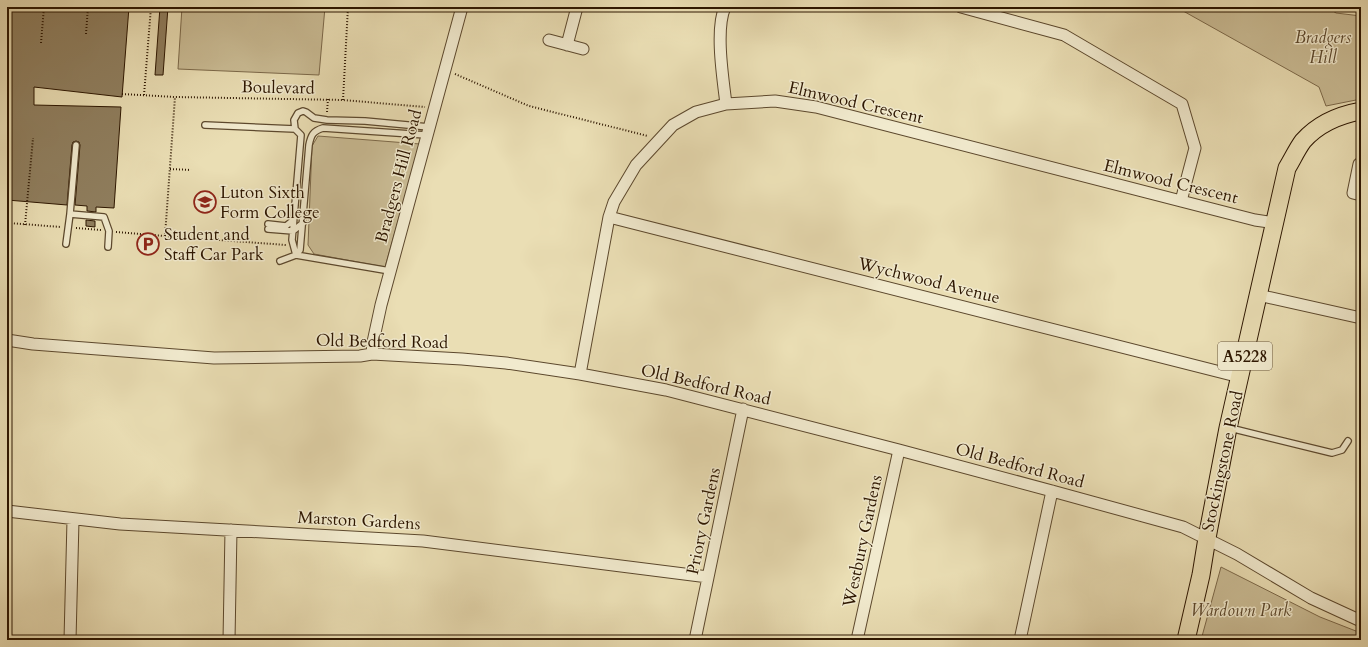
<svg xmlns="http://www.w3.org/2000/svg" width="1368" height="647" font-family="Cardo,serif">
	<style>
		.green { fill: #cabc95; stroke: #7c694a }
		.building { fill: #8f7e5e; stroke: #2d1600 }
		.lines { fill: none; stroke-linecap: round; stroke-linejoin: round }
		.lane-casing { stroke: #5c482d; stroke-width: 8 }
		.street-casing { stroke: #5c482d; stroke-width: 13 }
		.primary-casing { stroke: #2d1600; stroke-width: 19 }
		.path { stroke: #2d1600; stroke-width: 2; stroke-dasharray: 1 2; stroke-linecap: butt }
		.lane { stroke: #f1eace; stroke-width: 5.5 }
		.street { stroke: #f1eace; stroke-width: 11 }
		.primary { stroke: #eadeb4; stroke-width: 17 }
		.labels { text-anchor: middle; stroke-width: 3; stroke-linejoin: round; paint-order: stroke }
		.shield { fill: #f1eace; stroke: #68563e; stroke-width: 1 }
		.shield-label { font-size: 16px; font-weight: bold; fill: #2d1600 }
		.park-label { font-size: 17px; font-style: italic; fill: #5c482d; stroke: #f1eace }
		.street-label { font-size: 17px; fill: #2d1600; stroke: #f1eace }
		.poi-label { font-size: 17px; fill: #2d1600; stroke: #f1eace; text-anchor: start }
	</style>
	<rect width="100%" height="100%" fill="#eadeb4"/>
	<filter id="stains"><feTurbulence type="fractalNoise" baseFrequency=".005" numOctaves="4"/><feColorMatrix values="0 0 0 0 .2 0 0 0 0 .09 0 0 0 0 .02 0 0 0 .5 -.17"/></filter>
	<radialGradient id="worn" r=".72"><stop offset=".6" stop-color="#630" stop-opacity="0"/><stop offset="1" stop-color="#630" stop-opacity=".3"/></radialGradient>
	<path class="green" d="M182 7H325L319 75 178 69Z
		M1176 7H1327L1336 13 1361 16V99L1326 106 1319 87Z
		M318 136 420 144 385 267 314 254 308 245 312 146Z
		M1221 567 1320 617 1361 633V640H1201Z"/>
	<path class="building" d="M8 7H129L122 97 34 87V105L121 107 114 208 96 207V212L87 211V206L75 205 80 145 79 142 76 141 73 142 72 145 67 205 7 200V113L11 60H7Z
		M160 7H168L163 75H155Z
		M86 220 95 221V227L86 226Z"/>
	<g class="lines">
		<g class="lane-casing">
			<path id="lane" d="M205 125 295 129
				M70 214 76 145
				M268 224 286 226 292 221 294 217
				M268 229 293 231 303 223
				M66 244 70 214 104 217 109 231 108 247
				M280 261 296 255 300 250 309 145C311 135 313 131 323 128L426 135
				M390 271 296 255 292 240 301 135 295 129 294 120 298 113 303 111 306 112 314 118 327 120 365 121 429 127
				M1230 428 1332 453 1342 450 1348 441"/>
		</g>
		<g class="street-casing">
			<path id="street" d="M725 7C715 29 723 79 726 104
				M961 7 1064 35 1182 104 1195 148 1181 201
				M549 40 583 49
				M567 45 577 7
				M1359 164 1353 193 1361 195
				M609 217 1240 377
				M1258 295 1361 318
				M7 340 33 344 214 358 360 356 372 354 462 359 506 363 580 374 666 390 899 450 1052 491 1183 527 1237 554 1311 598 1361 621
				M372 354 373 342 381 305 462 7
				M580 374 609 217 614 202 636 165 673 125 696 112 726 104 775 101 816 107 1181 201 1255 220 1275 223
				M7 511 120 524 423 541 708 577
				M70 640 73 520
				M229 640 231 530
				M695 640 743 409
				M857 640 899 450
				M1020 640 1052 491"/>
		</g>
		<g class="primary-casing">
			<path id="primary" d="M1186 640 1201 575 1207 538 1228 428 1287 168C1292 160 1297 149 1303 141 1318 124 1339 115 1361 111"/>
		</g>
		<path class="path" d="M86 34 88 7
			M41 43 44 7
			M455 74 529 106 648 136
			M122 94 175 97 343 100 425 107
			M144 95 151 7
			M343 100 348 7
			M327 112 328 99
			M170 169 191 170
			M25 225 33 138
			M76 228 101 230
			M116 232 165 236 175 97
			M165 236 286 245
			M7 248 9 223 61 227"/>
		<use href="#lane" class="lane"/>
		<use href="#street" class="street"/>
		<use href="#primary" class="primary"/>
	</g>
	<defs>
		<g id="university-ring" transform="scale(1.15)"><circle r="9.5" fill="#f1eace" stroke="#8f2418" stroke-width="1.5"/><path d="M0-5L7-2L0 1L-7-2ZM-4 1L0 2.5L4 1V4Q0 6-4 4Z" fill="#8f2418"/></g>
		<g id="parking-ring" transform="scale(1.15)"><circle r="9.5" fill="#f1eace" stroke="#8f2418" stroke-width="1.5"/><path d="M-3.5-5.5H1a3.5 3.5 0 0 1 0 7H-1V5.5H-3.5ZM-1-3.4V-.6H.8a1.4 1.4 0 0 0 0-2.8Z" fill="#8f2418"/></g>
	</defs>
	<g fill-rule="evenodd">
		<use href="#university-ring" x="205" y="202"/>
		<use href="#parking-ring" x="148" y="244"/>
	</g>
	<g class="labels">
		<rect class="shield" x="1218" y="342" width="54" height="28" rx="3"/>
		<g class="shield-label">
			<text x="1245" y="362">A5228</text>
		</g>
		<g class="park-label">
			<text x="1323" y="43">Bradgers<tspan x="1323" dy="20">Hill</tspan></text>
			<text x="1241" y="616">Wardown Park</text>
		</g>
		<g class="street-label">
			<text transform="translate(278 87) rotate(1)" y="6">Boulevard</text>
			<text transform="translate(856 102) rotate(13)" y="6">Elmwood Crescent</text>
			<text transform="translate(398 176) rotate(-75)" y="6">Bradgers Hill Road</text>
			<text transform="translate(1171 181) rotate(14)" y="6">Elmwood Crescent</text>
			<text transform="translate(929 280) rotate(14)" y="6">Wychwood Avenue</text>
			<text transform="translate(382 341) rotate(1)" y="6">Old Bedford Road</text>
			<text transform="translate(706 384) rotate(13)" y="6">Old Bedford Road</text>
			<text transform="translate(1222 461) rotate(-78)" y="6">Stockingstone Road</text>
			<text transform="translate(1020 465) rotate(15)" y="6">Old Bedford Road</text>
			<text transform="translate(359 520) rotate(3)" y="6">Marston Gardens</text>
			<text transform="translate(703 521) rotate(-78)" y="6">Priory Gardens</text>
			<text transform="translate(862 541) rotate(-78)" y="6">Westbury Gardens</text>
		</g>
		<g class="poi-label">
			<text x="220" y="198">Luton Sixth<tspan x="220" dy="20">Form College</tspan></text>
			<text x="164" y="240">Student and<tspan x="164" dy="20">Staff Car Park</tspan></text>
		</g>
	</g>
	<rect width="1368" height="647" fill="none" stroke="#eadeb4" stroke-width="24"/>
	<rect x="8" y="8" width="1352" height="631" fill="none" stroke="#2d1600" stroke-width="2"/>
	<rect x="12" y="12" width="1344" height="623" fill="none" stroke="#2d1600"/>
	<rect width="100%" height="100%" filter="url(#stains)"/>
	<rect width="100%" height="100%" fill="url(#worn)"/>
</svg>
